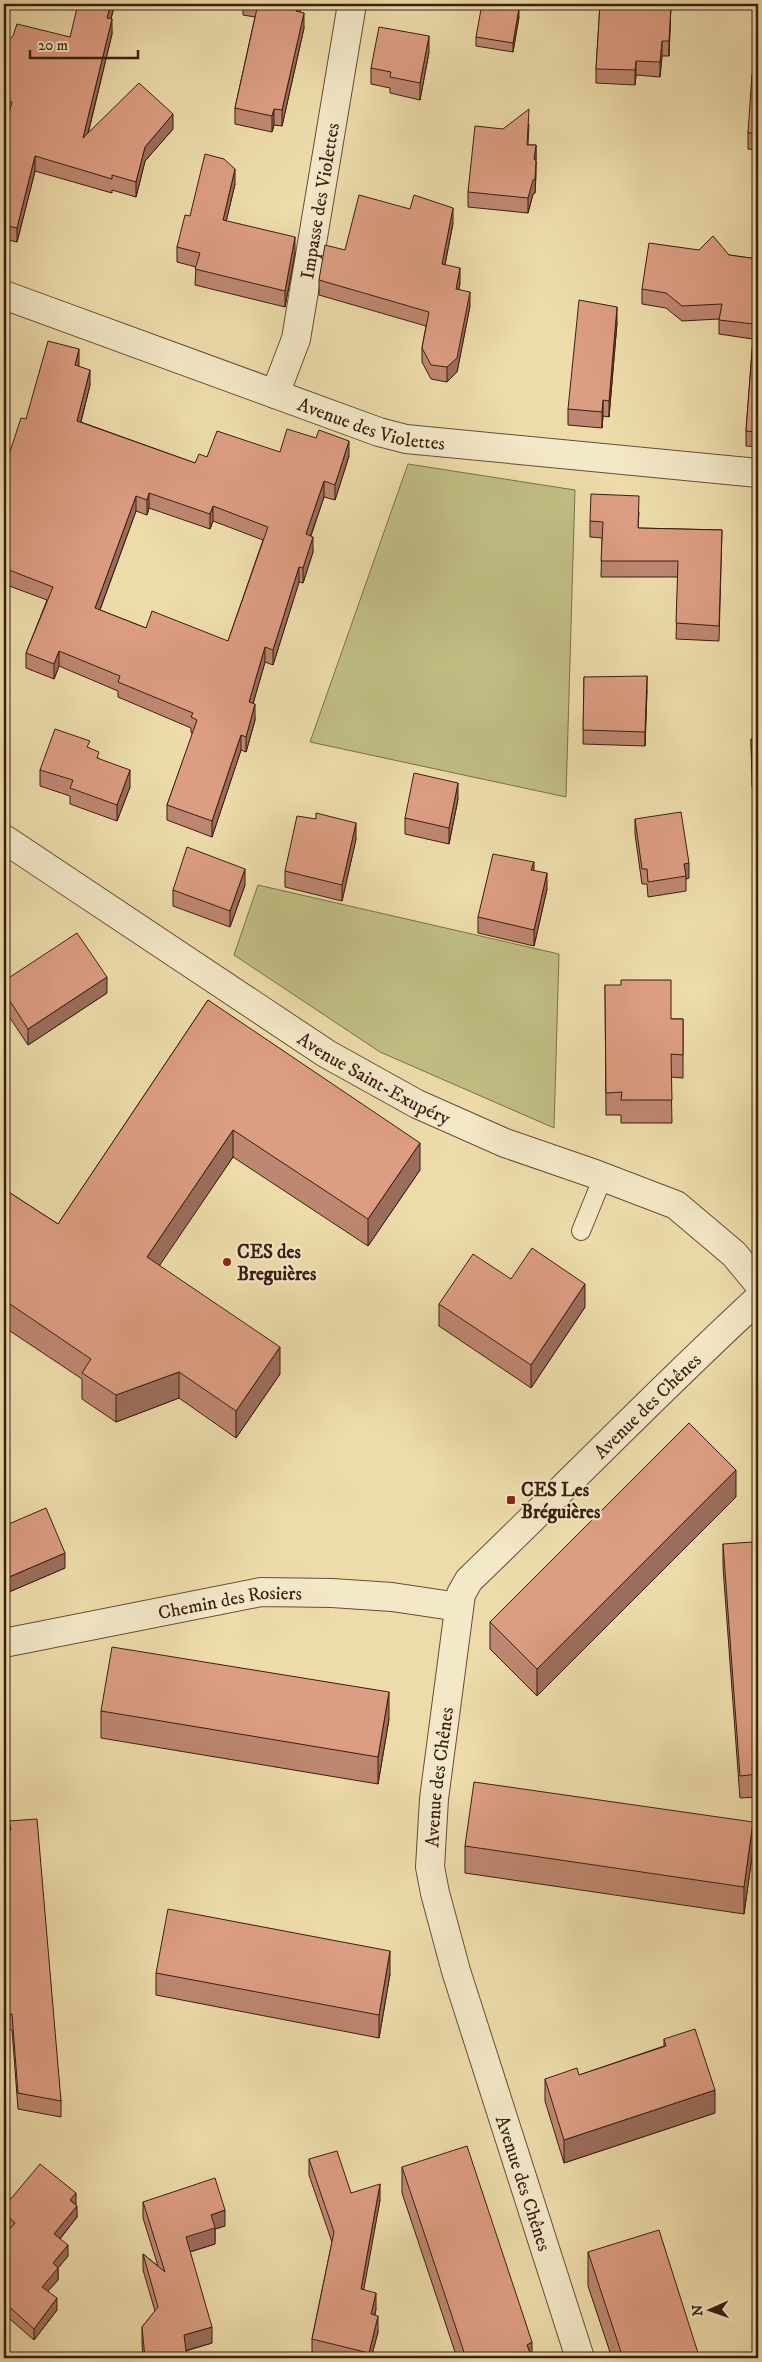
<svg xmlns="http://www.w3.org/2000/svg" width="762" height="2362" font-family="'IM FELL DW Pica',serif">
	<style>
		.green { fill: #c0be84; stroke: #7e6e4a }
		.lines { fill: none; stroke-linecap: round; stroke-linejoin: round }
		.service-casing { stroke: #684d37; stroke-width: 20 }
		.minor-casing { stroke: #684d37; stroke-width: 30 }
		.service { stroke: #f3e8c8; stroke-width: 18 }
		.minor { stroke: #f3e8c8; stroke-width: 28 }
		.wall { fill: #be8771; stroke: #3b1d11; fill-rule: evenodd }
		.shaded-wall { fill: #9b6e5c; stroke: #3b1d11 }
		.building { fill: #dd9d83; stroke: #3b1d11; fill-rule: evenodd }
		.poi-dot { fill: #8f2418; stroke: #f3e8c8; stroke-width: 2 }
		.labels { text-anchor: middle; stroke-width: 4; stroke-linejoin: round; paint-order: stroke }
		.street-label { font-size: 19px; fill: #3b1d11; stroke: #f3e8c8 }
		.poi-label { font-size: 19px; font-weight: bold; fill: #3b1d11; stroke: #f3e8c8; text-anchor: start }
	</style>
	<rect width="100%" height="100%" fill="#eddcaa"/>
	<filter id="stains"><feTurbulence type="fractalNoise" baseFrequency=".004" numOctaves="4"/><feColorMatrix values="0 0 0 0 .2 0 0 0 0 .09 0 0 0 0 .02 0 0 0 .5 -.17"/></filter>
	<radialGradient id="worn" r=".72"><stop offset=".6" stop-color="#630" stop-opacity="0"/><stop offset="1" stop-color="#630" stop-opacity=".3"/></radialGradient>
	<path class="green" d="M408 464 575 490 566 797 310 742Z
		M258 885 559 954 554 1128 380 1052 234 955Z"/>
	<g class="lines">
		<g class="service-casing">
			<path id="service" d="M581 1231 603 1177"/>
		</g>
		<g class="minor-casing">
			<g id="minor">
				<path id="s1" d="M4 295 379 432 406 439 758 473"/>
				<path id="s2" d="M275 394 296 339 352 4"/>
				<path id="s3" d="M4 839 327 1054 417 1104 505 1143 595 1174 676 1205 734 1254 758 1283"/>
				<path id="s4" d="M4 1643 261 1592 332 1593 392 1597 459 1607"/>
				<path id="s5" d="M580 2358 456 1971 435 1893 430 1867 434 1799 461 1594 469 1580C566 1487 659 1390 758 1299"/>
			</g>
		</g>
		<use href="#service" class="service"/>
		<use href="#minor" class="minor"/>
	</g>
	<path class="wall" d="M114 4V7L111 19 112 34 88 134 173 129 145 161 136 197 112 190V193L35 171 17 242 4 239V131L8 115 4 114V44L70 37Z
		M243 4H302L300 12 304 28 282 126 274 125 272 132 235 124V108L255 17 243 15Z
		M600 4H671L669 56H662L660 77 636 75 635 85 596 83V69Z
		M519 17 513 52 476 46V37Z
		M429 52 420 100 390 93V88L371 84V68Z
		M758 74V150L748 149V133Z
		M529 124 528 145H536V176L535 193 533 194 528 213 468 207V192L503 129Z
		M235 184 226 221 295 253 285 307 195 285 196 267 177 262V247L190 216Z
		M453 223 445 265 460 283 459 289 470 306 457 372 447 382 431 379 422 362V348L426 326 319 295V280L345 250Z
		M729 255 758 259V447L746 446V431L753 339 719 334V319L682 321 666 308 642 304V289Z
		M617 323 609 417 603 416 602 428 568 425V409Z
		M79 365 78 366 90 385 81 422 195 463 207 457 280 452 349 456 335 500 324 497 311 536 313 552 303 583 299 582 273 665 265 662 253 704 255 720 246 752 241 750 212 837 167 820V805L193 733H191V728L118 697V691L59 666 54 679 26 668V653L47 600 4 584V470L26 419ZM149 508 210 529 213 521 263 540 228 641 146 628 100 610 136 511 147 515Z
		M639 512 638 528 722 530 719 641 676 639 678 577H601L602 538 590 537V521Z
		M584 677 647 690 645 746 583 744Z
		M751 739H758V788L752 787Z
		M90 748 99 759 130 787 117 821 70 804V796L40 786V770Z
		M458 799 449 844 405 834V818Z
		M635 819 689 878 686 879V891L648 897 647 884H642L635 834Z
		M356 839 342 901 285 887V871Z
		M534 871 547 889 534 946 478 933V917Z
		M245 885 230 927 173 906V890Z
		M4 981 107 993 28 1045 4 1009Z
		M605 985 671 1019H683V1078L671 1077 672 1123H621V1115H606Z
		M208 1000 420 1170 368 1246 233 1157 159 1265 280 1374 236 1438 179 1398 116 1422 82 1399V1379L4 1327V1189L58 1224Z
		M439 1304 585 1307 531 1388 439 1326Z
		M736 1497 537 1696 490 1649V1622Z
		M4 1526 65 1568 9 1592 4 1579Z
		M723 1544 758 1613V1797L740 1798 723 1567Z
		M101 1711 389 1719 378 1784 101 1738Z
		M9 1821 61 2101V2117L18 2109 12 2030H4V1831L9 1830Z
		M465 1846 753 1849 744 1914 465 1873Z
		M156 1973 390 1974 379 2038 156 1995Z
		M664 2039 715 2113 564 2163 545 2101V2079L579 2075 664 2046Z
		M309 2159 351 2193 380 2200 363 2290 376 2309 375 2315 378 2332 371 2358H325L312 2355V2339L332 2242 309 2175Z
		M402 2167 532 2358H457L402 2193Z
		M143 2202 225 2226 215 2229V2244L190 2252 212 2343 186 2351 187 2358H143L142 2343V2327L155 2311 143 2270V2254L158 2266 143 2218Z
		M76 2205 77 2217 60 2239 68 2256 58 2268V2280L48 2291 57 2310 34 2340 4 2314V2236L9 2230 4 2225V2207Z
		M588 2252 698 2358H612L588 2286Z"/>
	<path class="shaded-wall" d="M111 4H114V7L107 33V18Z
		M298 4H302L296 27V11Z
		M671 4 669 56V41Z
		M519 8V17L513 52V43Z
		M304 13V28L282 126V110Z
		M112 19V34L83 153V138Z
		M429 36V52L420 100V83Z
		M662 41V56L660 77V62Z
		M636 61V75L635 85V70Z
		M274 109V125L272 132V116Z
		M173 114V129L145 161 136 197V182L145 147Z
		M536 145V160L534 159Z
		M35 156V171L17 242V228Z
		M536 161 535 193 533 194 528 213V198Z
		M235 169V184L223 235V220Z
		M453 208V223L442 279V264Z
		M295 237V253L285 307V291Z
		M460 268V283L456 304V289Z
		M470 292V306L457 372 447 382V367Z
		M617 307V323L609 417V401Z
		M79 349V365L75 380V365Z
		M90 370V385L77 436V421Z
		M603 400V416L602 428V412Z
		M349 441V456L335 500V485Z
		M324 481V497L306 549V534Z
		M149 493V508L147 515V500Z
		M136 496V511L95 623V608Z
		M213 506V521L210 529V514Z
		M313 537V552L303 583V568Z
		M299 567V582L273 665V650Z
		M265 647V662L249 717V702Z
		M59 651V666L54 679V664Z
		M647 676V690L645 746V732Z
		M255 704V720L246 752V737Z
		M241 735V750L212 837V821Z
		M130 770V787L117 821V805Z
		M458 783V799L449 844V828Z
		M356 823V839L342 901V885Z
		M534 862V878L531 870Z
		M689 863V878L686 879 684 864Z
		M245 869V885L230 927V911Z
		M547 873V889L534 946V930Z
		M107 977V993L28 1045V1029Z
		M233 1130V1157L147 1284V1257Z
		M420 1143V1170L368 1246V1219Z
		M585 1284V1307L531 1388V1365Z
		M280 1347V1374L236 1438V1411Z
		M179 1372V1398L116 1422V1395Z
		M736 1470V1497L537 1696V1669Z
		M65 1553V1568L9 1592V1577Z
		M389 1692V1719L378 1784V1757Z
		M753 1822V1849L744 1914V1887Z
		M390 1951V1974L379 2038V2015Z
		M715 2090V2113L564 2163V2140Z
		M380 2184V2200L361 2305V2289Z
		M76 2193V2205L70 2200Z
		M77 2206V2217L54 2246V2234Z
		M225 2210V2226L215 2229V2244L186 2253V2237L211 2215Z
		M68 2245V2256L58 2268V2280L42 2298V2287L53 2263Z
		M376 2293V2309L371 2330V2314Z
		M57 2298V2310L34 2340V2329Z
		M378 2316V2332L371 2358H369V2353Z
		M212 2327V2343L184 2351V2335Z
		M532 2342V2358L527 2345Z
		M698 2353V2358H682Z"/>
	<path class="building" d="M78 4H111L107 18 112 19 83 138 139 83 173 114 145 147 136 182 112 175V179L35 156 17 228 4 225V131L12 102 4 100V44L13 36 17 24 70 37Z
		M258 4H298L296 11 304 13 282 110 274 109 272 116 235 108Z
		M482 4H490L519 8 513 43 476 37Z
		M600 4H671L669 41H662L660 62 636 61 635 70 596 69Z
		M379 27 429 36 420 83 390 77 391 72 371 68Z
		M752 74H758V133H748Z
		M529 109 527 145H536L534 159 536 161 535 179 533 180 528 198 468 192 475 126 503 129Z
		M205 154 224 159 235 169 223 220 295 237 285 291 195 269 200 253 177 247 185 215 190 216Z
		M359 195 410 209 414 195 453 208 442 264 460 268 456 289 470 292 457 358 447 367 431 365 422 348 429 312 319 280 325 245 345 250Z
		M713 236 729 255 758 259V432L746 431 754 324 719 320 722 304 682 306 666 293 642 289 649 243 699 250Z
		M579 300 617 307 609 401 603 400 602 412 568 409Z
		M48 341 79 349 75 365 90 370 77 421 195 463 199 454 207 457 217 431 280 452 287 429 316 438 319 430 349 441 335 485 324 481 306 534 313 537 303 568 299 567 273 650 265 647 249 702 255 704 246 737 241 735 212 821 167 805 197 720 191 717 193 713 118 682 120 676 59 651 54 664 26 653 53 587 4 568V470L21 418 26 419ZM149 493 210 514 213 506 268 527 228 641 152 611 146 628 95 608 136 496 147 500Z
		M591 494 639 496 638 528 722 530 719 626 676 623 678 561H601L603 522 590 521Z
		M647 676 645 732 583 730 584 677Z
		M55 729 90 741 87 747 99 752 97 758 130 770 117 805 70 788 73 780 40 770Z
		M751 739H758V772H752Z
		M414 773 458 783 449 828 405 818Z
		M681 812 689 863 684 864 686 876 648 882 647 869H642L635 819Z
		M316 813 356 823 342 885 285 871 297 816 316 819Z
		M187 847 245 869 230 911 173 890Z
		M493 854 534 862 531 870 547 873 534 930 478 917Z
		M77 933 107 977 28 1029 4 992V981Z
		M621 980H671V1019H683V1055L671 1054 672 1100H621L622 1092 606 1093 605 985H621Z
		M208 1000 420 1143 368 1219 233 1130 147 1257 280 1347 236 1411 179 1372 116 1395 82 1373 91 1359 4 1300V1189L58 1224Z
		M532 1248 585 1284 531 1365 439 1304 473 1254 511 1279Z
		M689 1423 736 1470 537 1669 490 1622Z
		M46 1508 65 1553 9 1577 4 1564V1526Z
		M753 1542 758 1613V1774L740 1776 723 1544Z
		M112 1647 389 1692 378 1757 101 1711Z
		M474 1782 753 1822 744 1887 465 1846Z
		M37 1819 61 2101 18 2093 12 2014 4 2015V1885H5L4 1867V1831L11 1830 9 1821Z
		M168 1909 390 1951 379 2015 156 1973Z
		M695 2029 715 2090 564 2140 545 2079 577 2068 579 2075 666 2046 664 2039Z
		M467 2146 532 2342 527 2345 532 2358H466L402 2167Z
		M337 2151 351 2193 380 2184 361 2289 376 2293 371 2314 378 2316 369 2353 312 2339 334 2232 309 2159Z
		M40 2164 76 2193 70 2200 77 2206 54 2234 68 2245 53 2263 58 2268 42 2287 57 2298 34 2329 4 2302V2236L15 2223 4 2213V2207Z
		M215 2178 225 2210 211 2215 215 2228 186 2237 212 2327 184 2335 187 2358H145L142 2327 158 2307 143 2254 165 2272 143 2202Z
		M659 2230 698 2353 682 2358H623L588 2252Z"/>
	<g class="poi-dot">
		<circle cx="227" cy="1262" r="5"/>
		<rect x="506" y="1495" width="10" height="10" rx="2.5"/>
	</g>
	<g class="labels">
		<g class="street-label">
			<text dy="7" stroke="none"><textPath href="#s2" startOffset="199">Impasse des Violettes</textPath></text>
			<text dy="7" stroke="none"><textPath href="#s1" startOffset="390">Avenue des Violettes</textPath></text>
			<text dy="7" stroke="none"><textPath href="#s3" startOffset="441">Avenue Saint-Exupéry</textPath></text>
			<text dy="7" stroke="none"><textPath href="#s5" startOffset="1054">Avenue des Chênes</textPath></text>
			<text dy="7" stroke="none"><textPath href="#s4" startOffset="230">Chemin des Rosiers</textPath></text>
			<text dy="7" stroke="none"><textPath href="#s5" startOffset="604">Avenue des Chênes</textPath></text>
			<text transform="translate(524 2183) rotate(72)" y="7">Avenue des Chênes</text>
		</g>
		<g class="poi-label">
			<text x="237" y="1258">CES des<tspan x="237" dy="22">Breguières</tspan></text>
			<text x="521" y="1496">CES Les<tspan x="521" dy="22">Bréguières</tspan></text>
		</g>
	</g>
	<rect width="762" height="2362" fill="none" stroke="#eddcaa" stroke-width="20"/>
	<rect x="5" y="5" width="752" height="2352" fill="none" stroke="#3b1d11" stroke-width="2.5"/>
	<rect x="10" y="10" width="742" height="2342" fill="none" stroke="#3b1d11"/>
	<g transform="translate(710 2310) rotate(268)" stroke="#f3e8c8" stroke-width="4" paint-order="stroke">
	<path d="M0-4L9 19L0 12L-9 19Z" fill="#3b1d11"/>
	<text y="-8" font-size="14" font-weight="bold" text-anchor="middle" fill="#3b1d11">N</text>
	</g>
	<path d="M30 50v8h108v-8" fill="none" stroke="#3b1d11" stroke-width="2.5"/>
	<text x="38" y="50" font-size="15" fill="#3b1d11" stroke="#f3e8c8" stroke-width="4" paint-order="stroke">20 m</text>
	<rect width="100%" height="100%" filter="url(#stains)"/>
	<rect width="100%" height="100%" fill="url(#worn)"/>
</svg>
